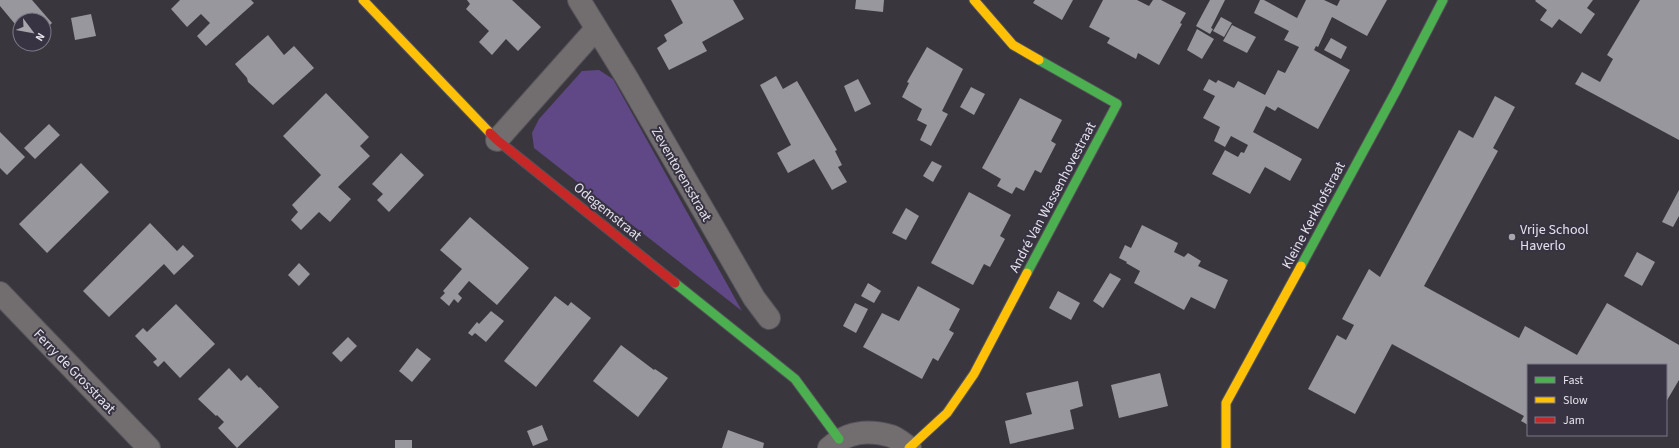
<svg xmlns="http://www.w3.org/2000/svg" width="1679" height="448" font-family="'Source Sans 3',sans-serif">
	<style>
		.green { fill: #604786 }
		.building { fill: #99979e }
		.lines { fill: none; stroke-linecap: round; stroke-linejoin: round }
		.street-casing { stroke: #555259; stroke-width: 24 }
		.fast-casing { stroke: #555259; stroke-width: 11 }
		.slow-casing { stroke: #555259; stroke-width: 11 }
		.jam-casing { stroke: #555259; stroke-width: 11 }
		.street { stroke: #726e6f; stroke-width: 22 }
		.fast { stroke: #4caf50; stroke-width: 9 }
		.slow { stroke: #ffc107; stroke-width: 9 }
		.jam { stroke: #c62828; stroke-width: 9 }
		.poi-dot { fill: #a9a6ae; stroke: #383342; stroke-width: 1.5 }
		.labels { text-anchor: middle; stroke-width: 4; stroke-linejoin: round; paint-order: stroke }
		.street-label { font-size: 14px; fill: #e5e2eb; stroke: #383342 }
		.poi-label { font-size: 14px; fill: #e5e2eb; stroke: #383342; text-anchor: start }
	</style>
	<rect width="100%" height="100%" fill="#39363e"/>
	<path class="green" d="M599 70 613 79 742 311 534 148 532 133 539 119 582 71Z"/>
	<path class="building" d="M0 0H32L52 23 44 31V20H20V30L0 6Z
		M180 0H251L254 3 206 46 197 36 210 23 201 14 187 27 171 9Z
		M467 0H512L541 27 518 51 506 39 492 55 479 42 489 31 466 9 470 4Z
		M671 0H733L744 19 702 42 707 51 669 70 657 48 667 41 664 35 683 23Z
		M856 0H884L883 12 855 9Z
		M1035 0H1073L1062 20 1033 3Z
		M1103 0H1137L1149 6 1153 0H1161L1186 13 1180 23 1182 24 1159 65 1138 53 1136 59 1107 43 1110 38 1089 27Z
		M1210 0H1225L1211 28 1213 29 1210 34 1196 26Z
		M1260 0H1264L1297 18 1306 0H1324L1337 6 1340 0H1387L1367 36 1332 17 1318 47 1316 46 1314 50 1350 70 1318 129 1278 107 1275 111 1266 106 1253 132 1302 159 1290 181 1265 167 1250 194 1212 174 1225 150 1238 157 1241 152 1244 153 1248 145 1231 136 1225 147 1214 141 1220 127 1203 118 1215 96 1203 90 1209 79 1216 83 1218 80 1234 88 1238 81 1265 95 1278 70 1285 73 1299 47 1284 40 1289 31 1254 13Z
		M1536 0H1593L1587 8 1595 14 1581 34 1559 19 1552 28 1540 20 1547 10 1535 1Z
		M1640 0H1679V140L1575 84 1582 72 1600 82 1613 59 1607 55Z
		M91 14 96 36 75 40 71 18Z
		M1221 17 1232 23 1224 37 1213 31Z
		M1232 25 1256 37 1247 53 1223 41Z
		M1197 29 1214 39 1202 59 1187 50Z
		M268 35 284 55 294 46 314 68 273 105 248 82 247 78 235 64Z
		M1331 38 1347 47 1341 59 1324 50Z
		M927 47 963 69 942 111 948 114 931 146 920 140 927 125 917 120 922 109 902 97 909 83 907 82Z
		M776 76 783 89 797 81 837 150 835 151 842 165 838 167 847 182 832 190 814 159 788 173 777 153 791 145 760 85Z
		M858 79 871 104 855 112 844 86Z
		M971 87 985 94 974 115 960 107Z
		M326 93 369 137 360 146 370 156 338 187 351 199 330 222 319 212 301 230 291 220 298 212 292 205 321 175 283 136Z
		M1495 96 1515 107 1493 148 1498 151 1424 286 1519 338 1525 326 1577 355 1607 303 1679 345V380L1666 402V365H1528V425L1521 421 1524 416 1392 344 1355 414 1308 389 1337 335 1346 340 1354 325 1342 319 1369 269 1380 277 1459 130 1473 138Z
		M1020 98 1062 120 1051 141 1056 144 1041 173 1035 170 1024 191 1016 187 1012 194 997 186 1001 179 982 168Z
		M49 124 60 135 35 159 24 148Z
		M0 132 25 157 7 175 0 168Z
		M401 153 424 175 389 212 377 200 383 194 372 184Z
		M932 161 942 166 933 182 923 176Z
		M81 163 109 192 47 253 19 224Z
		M1679 190V216L1673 227 1662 222Z
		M969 192 1011 215 1000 236 1005 239 990 267 984 264 973 285 931 263Z
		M906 208 919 216 906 240 892 233Z
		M470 217 529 268 497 305 469 281 458 294 462 298 458 303 454 299 449 306 440 298 445 293 443 291 462 269 440 250Z
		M150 223 177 251 183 245 194 256 174 275 164 264 109 317 83 291Z
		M1142 225 1178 243 1174 252 1184 257 1188 253 1201 261 1198 266 1228 280 1215 309 1191 297 1184 310 1134 283 1140 271 1126 263 1127 262 1119 258 1125 245 1131 248Z
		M1637 252 1655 262 1642 286 1624 276Z
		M299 263 310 274 299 286 288 275Z
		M1110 273 1121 279 1103 308 1093 301Z
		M868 283 881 291 874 303 861 296Z
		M918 286 960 309 949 330 954 333 938 361 933 358 922 379 863 347 882 313 899 321Z
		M1058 291 1080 303 1071 320 1049 308Z
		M555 296 568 306 571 302 591 318 536 387 504 361Z
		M855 303 868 309 856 333 843 326Z
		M176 304 215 344 180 378 164 361 158 367 153 362 157 359 135 336 143 328 147 332Z
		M491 311 504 321 486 342 475 333 472 336 468 333 477 322 479 324Z
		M348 337 357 346 341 362 332 353Z
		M621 345 654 370 655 369 668 378 638 417 593 381Z
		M417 348 431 359 412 382 399 371Z
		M229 368 241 381 247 375 259 388 260 387 279 407 237 448 218 428 224 422 217 415 216 416 198 399Z
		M1160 373 1168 406 1119 418 1111 385Z
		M1078 381 1083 406 1070 410 1074 429 1010 444 1005 421 1032 414 1026 393Z
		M542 425 548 440 533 446 527 431Z
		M728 430 764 443 763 448H722Z
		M395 440H412V448H395Z"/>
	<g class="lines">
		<g class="street-casing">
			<path id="street" d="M579 0 627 78 754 298 769 318
				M497 140 596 29
				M0 293 149 448
				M829 448C847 432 867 429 891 436 897 438 904 444 910 448"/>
		</g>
		<g class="fast-casing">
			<path id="fast" d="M1301 266 1396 91 1443 0
				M1027 273 1117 104 1039 60
				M675 283 795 379 839 439"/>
		</g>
		<g class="slow-casing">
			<path id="slow" d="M363 0 490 133
				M974 0 1013 45 1039 60
				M909 448 947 413 974 374 1027 273
				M1226 448V403L1301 266"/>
		</g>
		<g class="jam-casing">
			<path id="jam" d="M490 133 497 140 675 283"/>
		</g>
		<use href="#street" class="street"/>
		<use href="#fast" class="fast"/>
		<use href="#slow" class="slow"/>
		<use href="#jam" class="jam"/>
	</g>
	<circle class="poi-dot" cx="1512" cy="237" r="4"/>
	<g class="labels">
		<g class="street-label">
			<text transform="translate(682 174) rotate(60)" y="5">Zeventorensstraat</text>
			<text transform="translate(1052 197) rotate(-62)" y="5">André Van Wassenhovestraat</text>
			<text transform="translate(608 211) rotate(39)" y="5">Odegemstraat</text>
			<text transform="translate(1313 215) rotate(-62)" y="5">Kleine Kerkhofstraat</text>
			<text transform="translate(75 371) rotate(46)" y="5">Ferry de Grosstraat</text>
		</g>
		<g class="poi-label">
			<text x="1520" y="234">Vrije School<tspan x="1520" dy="16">Haverlo</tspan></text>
		</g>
	</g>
	<rect x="1527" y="364" width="140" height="72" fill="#383342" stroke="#7d7986"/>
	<rect x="1535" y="377" width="20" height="6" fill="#4caf50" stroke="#7d7986"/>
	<text x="1563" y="384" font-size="12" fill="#e5e2eb">Fast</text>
	<rect x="1535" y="397" width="20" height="6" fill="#ffc107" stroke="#7d7986"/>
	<text x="1563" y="404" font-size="12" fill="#e5e2eb">Slow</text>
	<rect x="1535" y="417" width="20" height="6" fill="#c62828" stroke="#7d7986"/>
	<text x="1563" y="424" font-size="12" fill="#e5e2eb">Jam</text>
	<g transform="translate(32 32) rotate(122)"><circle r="19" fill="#383342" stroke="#7d7986"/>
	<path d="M0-3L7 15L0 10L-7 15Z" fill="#a9a6ae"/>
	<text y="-6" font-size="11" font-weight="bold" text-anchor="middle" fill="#e5e2eb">N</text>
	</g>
</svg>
